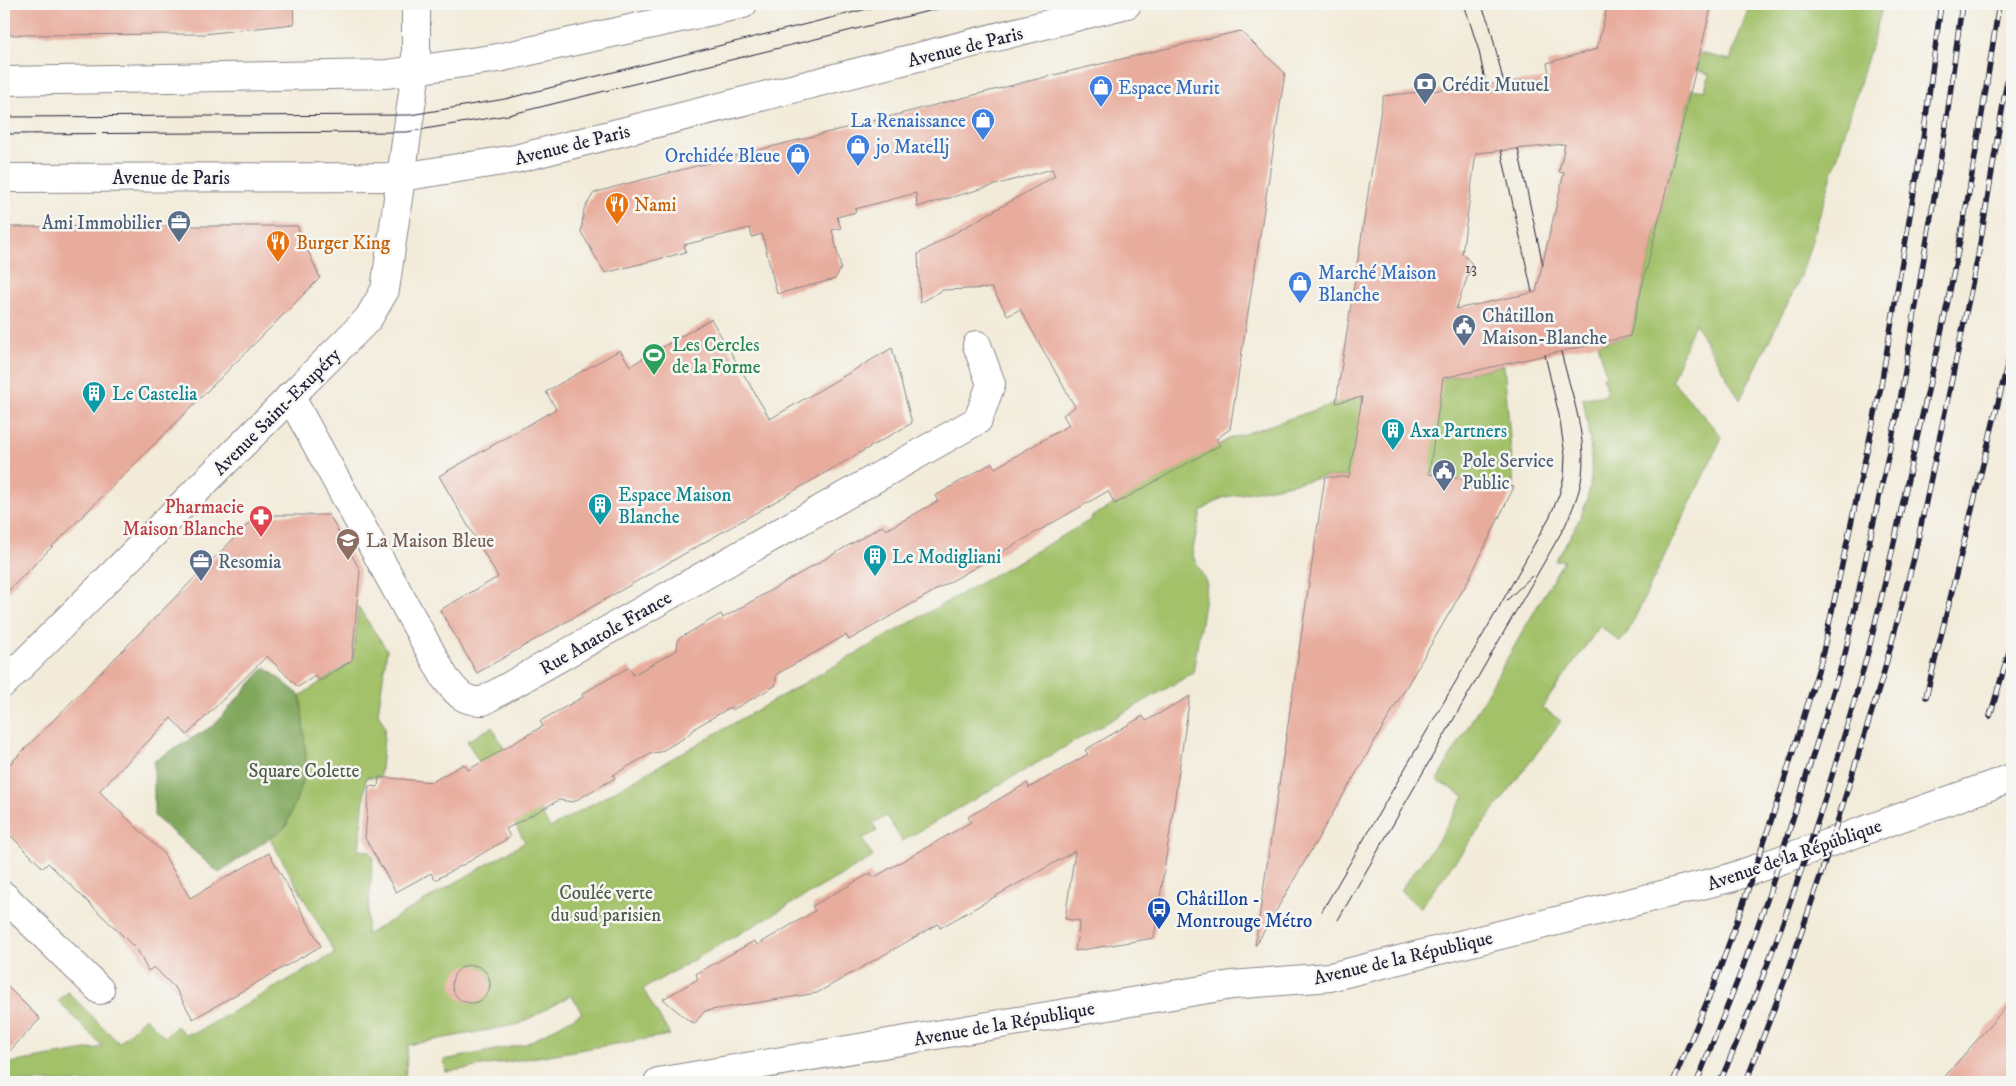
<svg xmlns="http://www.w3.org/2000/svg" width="2016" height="1086" font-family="'IM FELL DW Pica',serif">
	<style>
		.green { fill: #a2c169; stroke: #627252 }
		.forest { fill: #81a75d; stroke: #52644c }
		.building { fill: #e8ac9c; fill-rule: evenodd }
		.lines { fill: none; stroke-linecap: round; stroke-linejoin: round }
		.street-casing { stroke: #8a868a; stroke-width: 30 }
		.secondary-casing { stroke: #8a868a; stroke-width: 30 }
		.primary-casing { stroke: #8a868a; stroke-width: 30 }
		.street { stroke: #fff; stroke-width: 28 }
		.secondary { stroke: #fff; stroke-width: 28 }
		.primary { stroke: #fff; stroke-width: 28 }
		.tram { stroke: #22223b; stroke-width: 1 }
		.rail-casing { stroke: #22223b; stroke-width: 5.5 }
		.rail { stroke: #f6f6f2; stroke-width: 4; stroke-dasharray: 11; stroke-linecap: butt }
		.labels { text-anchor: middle; stroke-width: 5; stroke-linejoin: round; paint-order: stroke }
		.number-label { font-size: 16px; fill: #544453 }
		.street-label { font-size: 19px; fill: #22223b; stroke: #f6f6f2 }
		.service-label { font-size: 19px; fill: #4e5e75; stroke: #f6f6f2; text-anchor: start }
		.shop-label { font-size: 19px; fill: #366cbe; stroke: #f6f6f2; text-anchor: start }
		.food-label { font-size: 19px; fill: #c56008; stroke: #f6f6f2; text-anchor: start }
		.leisure-label { font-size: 19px; fill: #27864d; stroke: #f6f6f2; text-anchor: start }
		.culture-label { font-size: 19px; fill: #0d838f; stroke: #f6f6f2; text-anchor: start }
		.health-label { font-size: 19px; fill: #be3a42; stroke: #f6f6f2; text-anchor: end }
		.education-label { font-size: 19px; fill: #785e54; stroke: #f6f6f2; text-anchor: start }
		.park-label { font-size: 19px; fill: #4f5a4b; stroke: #f6f6f2 }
		.transit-label { font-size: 19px; fill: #164399; stroke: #f6f6f2; text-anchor: start }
	</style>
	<rect width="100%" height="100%" fill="#f6f6f2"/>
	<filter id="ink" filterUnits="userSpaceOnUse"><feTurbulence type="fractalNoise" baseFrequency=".02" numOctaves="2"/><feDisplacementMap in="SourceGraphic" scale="10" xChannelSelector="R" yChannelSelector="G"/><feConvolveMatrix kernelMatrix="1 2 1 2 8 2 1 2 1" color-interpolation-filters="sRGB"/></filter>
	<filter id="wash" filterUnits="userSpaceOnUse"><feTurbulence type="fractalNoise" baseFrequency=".0096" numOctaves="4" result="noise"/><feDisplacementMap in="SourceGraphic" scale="20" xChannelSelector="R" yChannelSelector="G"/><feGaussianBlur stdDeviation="1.12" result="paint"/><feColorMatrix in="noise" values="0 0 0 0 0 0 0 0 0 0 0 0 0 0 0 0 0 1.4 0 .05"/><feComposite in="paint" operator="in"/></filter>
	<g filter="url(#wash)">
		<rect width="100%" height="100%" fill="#f2ebd9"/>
		<path class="green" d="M1750 4H1883L1874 37 1801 276 1740 400 1695 323 1672 380 1722 437 1627 634 1620 642 1600 626 1542 707 1561 721 1420 908 1400 890 1438 841 1464 796 1437 780 1564 560 1555 561C1568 540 1584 516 1589 491 1595 460 1588 429 1583 398L1607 395 1603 376 1606 375 1598 344 1630 336 1691 89 1705 91 1709 74 1696 70 1700 53 1730 60Z
			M1504 365 1514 487 1429 474 1325 477 1222 498 1201 511 1192 554 1207 584 1193 673 902 841 887 816 873 823 877 831 862 839 873 857 643 989 670 1035 446 1072 444 1060 526 1044 582 1013 571 995 520 1024 408 1045 405 1078 380 1082H4V1064L103 1047 58 1001 68 992 119 1043 145 1017 165 1037 177 1026 185 1034 197 1032 335 953 248 800 187 735 208 756 353 661 358 607 387 650 378 713 385 727 380 778 366 777 359 850 369 851 373 857 366 935 525 842 467 741 492 727 550 828 1092 519 1091 517 1229 439 1336 403Z"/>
		<path class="forest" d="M265 667 301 696 307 771 286 827 219 873 154 816V761L214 725Z"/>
		<g id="blocks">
			<path class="building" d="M4 4H293L294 24 204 34 4 35Z
				M1608 4H1712L1630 336 1443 378 1429 474 1514 487 1468 581 1256 945H1255L1325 477H1349L1362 397 1336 403 1383 96 1550 78 1547 63 1597 49ZM1565 144 1559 172 1564 173 1536 292 1456 309 1472 264 1462 253 1476 153Z
				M1240 31 1285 73 1230 429 1216 439 1220 445 1115 504 1108 491 849 640 846 635 777 674 775 686 732 710 731 707 698 726 684 738 660 752 652 753 613 775 615 778 573 802 559 800 506 829 510 837 470 861 435 880 431 873 396 892 365 838 369 786 378 787 379 777 432 782 464 764 468 770 543 726 540 721 583 697 582 694 629 667 633 675 677 650 678 639 721 614 723 618 882 526 886 530 938 501 935 496 992 463 995 468 1069 425 1063 415 1075 407 1020 309 1008 316 992 288 943 290 920 303 918 254 1055 176 1052 169 917 207 916 193 855 209 856 212 837 217 841 228 832 230 841 268 835 279 777 294 762 234 752 237 750 228 684 245 686 252 605 273 581 232 584 209 594 193 618 186 1033 80Z
				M159 226H297L320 278 4 595V227Z
				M711 319 770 419 892 348 912 423 477 673 440 610 498 577 439 476 556 409 546 392 561 383 620 350 630 366Z
				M257 515H329L360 570 352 660 321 681 315 676 298 687 267 656 187 735 171 718 99 791 163 853 190 898 269 853 321 946 193 1019 176 989 154 967 148 971 138 951 124 937 48 863 43 868 4 829V770Z
				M1190 696 1154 938 1075 951 1080 921 1065 919 1075 851 940 928 938 924 817 993 705 1011 694 1024 691 1021 690 1022 663 999 698 979 696 974 754 941 757 945 815 911 812 906 871 873 873 878 971 822 968 817 1027 783 1029 788 1088 754 1085 750 1143 716 1146 721Z
				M452 984a19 19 0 1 1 38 0a19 19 0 1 1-38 0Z
				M4 983 40 1019 4 1057Z
				M2012 1000V1073L2004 1082H1940Z"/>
		</g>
	</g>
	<g filter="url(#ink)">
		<use href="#blocks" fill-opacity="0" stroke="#8a868a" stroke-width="1"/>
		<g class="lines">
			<g class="street-casing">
				<path id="street" d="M4 178 401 177 515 159 1127 4
					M290 396 445 678C457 693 463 702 483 701L978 420 991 384 977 345
					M4 896 100 990"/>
			</g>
			<g class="secondary-casing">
				<path id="secondary" d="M4 683 368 319 385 290 416 71V4
					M658 1082 1178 994 1232 985 1330 977 1730 878 2012 778"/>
			</g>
			<g class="primary-casing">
				<path id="primary" d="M4 81 387 74 498 58 743 4"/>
			</g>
			<use href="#street" class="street"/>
			<use href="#secondary" class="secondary"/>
			<use href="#primary" class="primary"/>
			<path class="tram" d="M1464 4 1479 51 1486 86
				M1481 4 1490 26 1504 84
				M4 117 410 115 505 99 887 4
				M4 134 407 132 508 115 957 4
				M1518 149 1543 265
				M1501 150 1532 292
				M1507 600 1532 576
				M1322 911 1498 609 1550 516 1559 495 1564 477 1565 455 1559 415 1545 355
				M1338 920 1565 526C1572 510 1580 493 1582 475 1587 434 1571 392 1561 352"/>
			<g class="rail-casing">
				<path id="rail" d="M1926 697 2012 346
					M1990 716 2012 642
					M1673 1082 1714 985 1742 907 1779 797 1821 661 1880 391 1923 139 1941 4
					M1697 1082 1743 967 1768 897 1845 654 1900 401 1945 132 1962 4
					M1720 1082C1777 950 1823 813 1862 674 1882 602 1897 529 1913 456 1926 397 1941 339 1952 280 1971 189 1985 96 1999 4
					M1746 1082 1788 972 1820 877 1882 679 1914 558 1978 256 2012 50"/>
			</g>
			<use href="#rail" class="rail"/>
		</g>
	</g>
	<defs>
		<g id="bank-pin" transform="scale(1.25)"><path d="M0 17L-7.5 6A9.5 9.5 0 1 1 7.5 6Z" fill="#5c6f8a" stroke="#f6f6f2"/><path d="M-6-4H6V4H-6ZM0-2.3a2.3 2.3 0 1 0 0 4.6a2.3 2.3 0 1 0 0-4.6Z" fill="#fff"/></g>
		<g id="shop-pin" transform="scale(1.25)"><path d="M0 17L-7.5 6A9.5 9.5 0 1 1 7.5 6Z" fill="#3f7fe0" stroke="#f6f6f2"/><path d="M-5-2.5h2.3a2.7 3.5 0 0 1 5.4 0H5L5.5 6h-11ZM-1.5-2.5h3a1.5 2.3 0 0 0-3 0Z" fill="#fff"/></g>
		<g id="restaurant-pin" transform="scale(1.25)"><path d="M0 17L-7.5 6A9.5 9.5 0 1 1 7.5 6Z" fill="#e8710a" stroke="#f6f6f2"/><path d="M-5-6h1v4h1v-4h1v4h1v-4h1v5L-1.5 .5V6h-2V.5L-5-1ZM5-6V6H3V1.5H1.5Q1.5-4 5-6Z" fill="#fff"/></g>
		<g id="office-pin" transform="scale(1.25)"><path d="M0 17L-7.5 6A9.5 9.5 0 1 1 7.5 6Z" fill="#5c6f8a" stroke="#f6f6f2"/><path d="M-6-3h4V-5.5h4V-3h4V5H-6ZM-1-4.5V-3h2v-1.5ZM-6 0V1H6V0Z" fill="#fff"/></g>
		<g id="civic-pin" transform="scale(1.25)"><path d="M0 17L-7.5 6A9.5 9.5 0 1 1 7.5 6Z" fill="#5c6f8a" stroke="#f6f6f2"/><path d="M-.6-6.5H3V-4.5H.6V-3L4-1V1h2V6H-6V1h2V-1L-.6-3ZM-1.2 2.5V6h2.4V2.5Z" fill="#fff"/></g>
		<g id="stadium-pin" transform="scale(1.25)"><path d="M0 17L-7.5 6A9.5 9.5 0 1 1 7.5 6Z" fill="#2e9e5b" stroke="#f6f6f2"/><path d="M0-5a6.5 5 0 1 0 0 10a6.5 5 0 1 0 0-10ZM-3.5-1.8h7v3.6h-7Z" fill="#fff"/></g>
		<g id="building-pin" transform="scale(1.25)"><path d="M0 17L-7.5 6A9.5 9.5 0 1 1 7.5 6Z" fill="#0f9aa8" stroke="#f6f6f2"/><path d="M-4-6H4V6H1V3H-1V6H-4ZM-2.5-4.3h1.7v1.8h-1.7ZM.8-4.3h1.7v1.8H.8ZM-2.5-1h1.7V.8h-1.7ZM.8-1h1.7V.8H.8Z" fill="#fff"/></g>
		<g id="pharmacy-pin" transform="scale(1.25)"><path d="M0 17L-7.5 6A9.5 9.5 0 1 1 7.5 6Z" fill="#e0444e" stroke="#f6f6f2"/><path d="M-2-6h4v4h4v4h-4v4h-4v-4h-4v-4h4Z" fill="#fff"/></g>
		<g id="school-pin" transform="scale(1.25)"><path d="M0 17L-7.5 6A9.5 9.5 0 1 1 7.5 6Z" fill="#8d6e63" stroke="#f6f6f2"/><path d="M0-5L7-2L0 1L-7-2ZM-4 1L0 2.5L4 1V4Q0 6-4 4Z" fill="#fff"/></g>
		<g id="bus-pin" transform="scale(1.25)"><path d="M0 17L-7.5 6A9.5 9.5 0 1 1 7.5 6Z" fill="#1a4fb4" stroke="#f6f6f2"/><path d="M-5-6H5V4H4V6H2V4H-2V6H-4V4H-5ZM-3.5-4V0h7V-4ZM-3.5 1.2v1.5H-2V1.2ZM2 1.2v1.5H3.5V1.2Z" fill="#fff"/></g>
	</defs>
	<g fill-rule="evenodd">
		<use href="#bank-pin" x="1425" y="84"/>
		<use href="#shop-pin" x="1101" y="87"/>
		<use href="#shop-pin" x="983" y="120"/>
		<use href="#shop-pin" x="858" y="146"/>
		<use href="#shop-pin" x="798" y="155"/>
		<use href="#restaurant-pin" x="617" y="204"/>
		<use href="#office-pin" x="179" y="222"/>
		<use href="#restaurant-pin" x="278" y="242"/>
		<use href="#shop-pin" x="1300" y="283"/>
		<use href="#civic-pin" x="1464" y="326"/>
		<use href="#stadium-pin" x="654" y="355"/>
		<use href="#building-pin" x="94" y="393"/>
		<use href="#building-pin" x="1393" y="430"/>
		<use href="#civic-pin" x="1444" y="471"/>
		<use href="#building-pin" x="600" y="505"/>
		<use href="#pharmacy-pin" x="261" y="517"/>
		<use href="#school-pin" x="348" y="540"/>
		<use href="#building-pin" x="875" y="556"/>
		<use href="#office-pin" x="201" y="561"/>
		<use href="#bus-pin" x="1159" y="909"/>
	</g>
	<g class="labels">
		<g class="number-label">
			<text x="1471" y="273">13</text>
		</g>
		<g class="street-label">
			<text transform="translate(965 46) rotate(-14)" y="7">Avenue de Paris</text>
			<text transform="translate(572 144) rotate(-14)" y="7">Avenue de Paris</text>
			<text x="171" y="184">Avenue de Paris</text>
			<text transform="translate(276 411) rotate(-45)" y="7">Avenue Saint-Exupéry</text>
			<text transform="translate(605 632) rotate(-30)" y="7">Rue Anatole France</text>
			<text transform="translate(1794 854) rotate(-19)" y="7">Avenue de la République</text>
			<text transform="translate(1403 957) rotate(-13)" y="7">Avenue de la République</text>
			<text transform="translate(1004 1023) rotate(-10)" y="7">Avenue de la République</text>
		</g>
		<g class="service-label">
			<text x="1442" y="91">Crédit Mutuel</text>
			<text x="162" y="229" text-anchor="end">Ami Immobilier</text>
			<text x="1482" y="322">Châtillon<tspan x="1482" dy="22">Maison-Blanche</tspan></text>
			<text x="1462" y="467">Pole Service<tspan x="1462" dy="22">Public</tspan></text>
			<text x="218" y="568">Resomia</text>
		</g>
		<g class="shop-label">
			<text x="1118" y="94">Espace Murit</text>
			<text x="966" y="127" text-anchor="end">La Renaissance</text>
			<text x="876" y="153">jo Matellj</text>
			<text x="780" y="162" text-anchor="end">Orchidée Bleue</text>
			<text x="1318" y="279">Marché Maison<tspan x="1318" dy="22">Blanche</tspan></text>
		</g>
		<g class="food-label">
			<text x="634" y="211">Nami</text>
			<text x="296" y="249">Burger King</text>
		</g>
		<g class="leisure-label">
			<text x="672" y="351">Les Cercles<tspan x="672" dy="22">de la Forme</tspan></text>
		</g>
		<g class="culture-label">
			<text x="112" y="400">Le Castelia</text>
			<text x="1410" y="437">Axa Partners</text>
			<text x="618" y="501">Espace Maison<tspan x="618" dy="22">Blanche</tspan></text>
			<text x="892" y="563">Le Modigliani</text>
		</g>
		<g class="health-label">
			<text x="244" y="513">Pharmacie<tspan x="244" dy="22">Maison Blanche</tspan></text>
		</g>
		<g class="education-label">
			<text x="366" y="547">La Maison Bleue</text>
		</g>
		<g class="park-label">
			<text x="304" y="777">Square Colette</text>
			<text x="606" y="899">Coulée verte<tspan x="606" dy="22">du sud parisien</tspan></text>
		</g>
		<g class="transit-label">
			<text x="1176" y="905">Châtillon -<tspan x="1176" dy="22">Montrouge Métro</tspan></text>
		</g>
	</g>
	<rect width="2016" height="1086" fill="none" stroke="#f6f6f2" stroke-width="20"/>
</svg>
